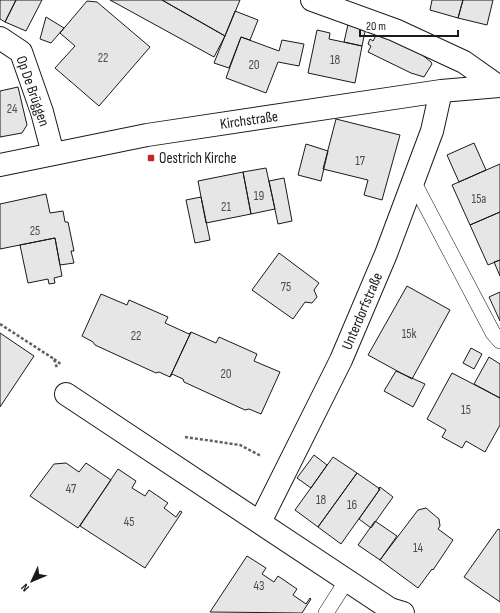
<svg xmlns="http://www.w3.org/2000/svg" width="500" height="613" font-family="'Sofia Sans Condensed',sans-serif">
	<style>
		.building { fill: #e6e6e6; stroke: #1a1a1a }
		.lines { fill: none; stroke-linecap: round; stroke-linejoin: round }
		.lane-casing { stroke: #1a1a1a; stroke-width: 16 }
		.street-casing { stroke: #1a1a1a; stroke-width: 24 }
		.path { stroke: #5f5f5f; stroke-width: 2.5; stroke-dasharray: 3 2; stroke-linecap: butt }
		.lane { stroke: #fff; stroke-width: 15 }
		.street { stroke: #fff; stroke-width: 22 }
		.poi-dot { fill: #c62828; stroke: #fff; stroke-width: 1.5 }
		.labels { text-anchor: middle; stroke-width: 3; stroke-linejoin: round; paint-order: stroke }
		.number-label { font-size: 13px; fill: #4d4d4d }
		.street-label { font-size: 15px; fill: #1a1a1a; stroke: #fff }
		.poi-label { font-size: 15px; fill: #1a1a1a; stroke: #fff; text-anchor: start }
	</style>
	<rect width="100%" height="100%" fill="#fff"/>
	<path class="building" d="M0 0H16L5 22 0 19Z
		M16 0H42L26 31 5 22Z
		M110 0H162L225 36 214 57Z
		M162 0H240L225 36Z
		M432 0H463L458 18 430 10Z
		M463 0H493L487 25 458 18Z
		M87 1 97 2 150 47 99 106 55 68 75 46 60 33Z
		M235 11 258 20 250 40 241 37 229 68 214 63Z
		M46 17 64 28 51 43 40 39Z
		M349 20 366 27 362 46 344 42Z
		M317 30 330 33 329 39 362 46 355 83 308 73Z
		M378 32 421 54 431 62 432 64 424 77 411 73 368 52 371 46 368 44 370 39 373 41Z
		M241 37 279 51 282 40 304 44 299 66 278 62 266 93 226 78Z
		M18 87 27 125 22 133 0 137V91Z
		M336 119 400 135 382 200 364 195 368 180 323 169Z
		M474 143 486 170 459 182 447 155Z
		M306 144 328 151 321 181 298 175Z
		M500 164V212L470 225 452 185Z
		M266 168 275 209 251 214 243 172Z
		M243 172 251 214 206 223 198 181Z
		M284 178 292 221 278 224 269 181Z
		M46 194 50 213 63 211 65 222H68L74 251H71L74 263 60 265 55 238 0 249V204Z
		M201 197 210 240 195 243 186 200Z
		M500 212V260L488 265 470 225Z
		M55 238 62 276 54 278 55 283 49 284 48 279 28 283 20 245Z
		M279 253 319 283 314 290 317 297 312 303 305 302 293 319 252 290Z
		M500 260V276L494 262Z
		M407 286 450 310 412 379 368 355Z
		M500 292V321L489 297Z
		M101 294 127 305 129 300 168 317 165 323 189 334 191 332 170 377 159 372 156 373 95 345 93 342 82 336Z
		M191 332 216 343 219 337 257 354 254 361 280 372 261 414 249 409 245 410 184 382 183 379 172 374 170 377Z
		M0 333 34 356 0 407Z
		M471 348 482 354 474 369 463 363Z
		M489 357 500 364V398L474 384Z
		M396 371 425 384 413 407 384 391Z
		M452 373 500 398V425L485 452 466 441 462 448 442 437 446 430 427 419Z
		M314 455 327 465 311 488 297 478Z
		M333 457 357 473 318 527 295 510Z
		M66 463 79 472 86 463 111 480 78 528 30 496 54 464Z
		M118 469 136 481 132 488 145 496 149 490 168 503 164 508 176 517 180 511 182 512 145 568 80 526Z
		M357 473 380 489 341 544 318 527Z
		M380 487 393 497 371 528 359 519 380 489H378Z
		M426 508 439 519 440 526 438 529 453 540 433 570 432 569 418 588 380 560 418 510Z
		M375 521 397 536 380 560 358 545Z
		M498 529 500 530V602L464 577Z
		M247 556 266 568 262 574 274 582 278 576 297 589 293 595 306 604 310 598 311 599 302 613 210 612Z"/>
	<g class="lines">
		<g class="lane-casing">
			<path id="lane" d="M413 181 493 333 500 341
				M326 613 347 580"/>
		</g>
		<g class="street-casing">
			<path id="street" d="M312 0 395 30 464 62 498 86
				M0 38 21 52 42 112 53 154
				M0 165 147 135 441 91 500 86
				M66 394 390 609 403 613
				M260 522 341 360 386 254 432 131 441 91"/>
		</g>
		<path class="path" d="M0 324 54 359 57 368
			M54 359 62 365
			M185 437 240 445 261 456"/>
		<use href="#lane" class="lane"/>
		<use href="#street" class="street"/>
	</g>
	<rect class="poi-dot" x="147" y="154" width="8" height="8" rx="2"/>
	<g class="labels">
		<g class="number-label">
			<text x="103" y="62">22</text>
			<text x="335" y="64">18</text>
			<text x="254" y="69">20</text>
			<text x="12" y="113">24</text>
			<text x="360" y="165">17</text>
			<text x="259" y="200">19</text>
			<text x="479" y="203">15a</text>
			<text x="226" y="211">21</text>
			<text x="35" y="235">25</text>
			<text x="286" y="291">75</text>
			<text x="409" y="338">15k</text>
			<text x="136" y="340">22</text>
			<text x="226" y="378">20</text>
			<text x="466" y="414">15</text>
			<text x="71" y="493">47</text>
			<text x="321" y="504">18</text>
			<text x="352" y="509">16</text>
			<text x="129" y="526">45</text>
			<text x="418" y="552">14</text>
			<text x="259" y="590">43</text>
		</g>
		<g class="street-label">
			<text transform="translate(33 91) rotate(71)" y="5">Op De Brüggen</text>
			<text transform="translate(249 120) rotate(-8)" y="5">Kirchstraße</text>
			<text transform="translate(362 311) rotate(-67)" y="5">Unterdorfstraße</text>
		</g>
		<g class="poi-label">
			<text x="159" y="163">Oestrich Kirche</text>
		</g>
	</g>
	<g transform="translate(32 581) rotate(226)" stroke="#ffffff" stroke-width="3" paint-order="stroke">
	<path d="M0-3L7 15L0 10L-7 15Z" fill="#1a1a1a"/>
	<text y="-6" font-size="11" font-weight="bold" text-anchor="middle" fill="#1a1a1a">N</text>
	</g>
	<path d="M360 30v6h98v-6" fill="none" stroke="#1a1a1a" stroke-width="2"/>
	<text x="366" y="30" font-size="12" fill="#1a1a1a" stroke="#ffffff" stroke-width="3" paint-order="stroke">20 m</text>
</svg>
